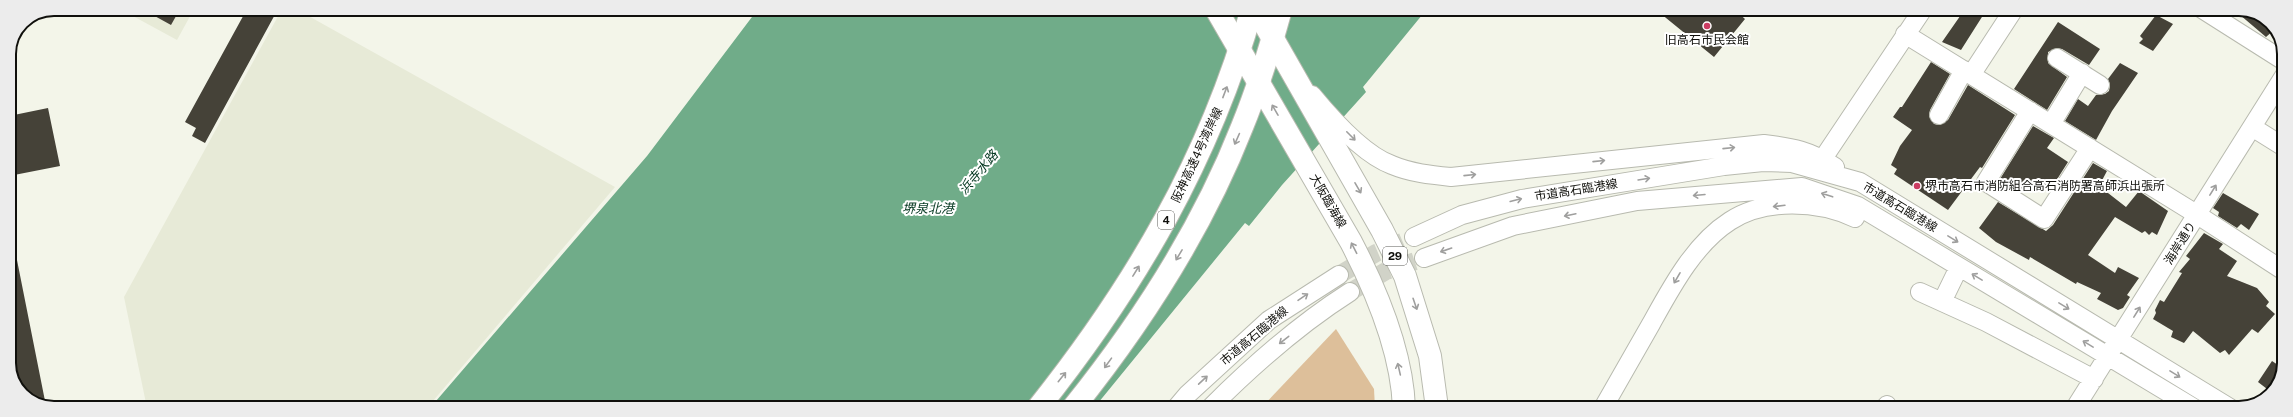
<svg xmlns="http://www.w3.org/2000/svg" width="2293" height="417" font-family="'Public Sans','Noto Sans JP',sans-serif">
	<style>
		.built { fill: #e7ead7 }
		.green { fill: #ddbf9a }
		.water { fill: #70ac89 }
		.building { fill: #454238 }
		.lines { fill: none; stroke-linecap: round; stroke-linejoin: round }
		.minor-tunnel { stroke: #d1d3c8; stroke-width: 18; stroke-dasharray: 18 9; stroke-linecap: butt }
		.minor-casing { stroke: #b8baaf; stroke-width: 20 }
		.major-casing { stroke: #b8baaf; stroke-width: 24 }
		.highway-casing { stroke: #b8baaf; stroke-width: 24 }
		.minor { stroke: #fff; stroke-width: 18 }
		.major { stroke: #fff; stroke-width: 22 }
		.highway { stroke: #fff; stroke-width: 22 }
		.oneway { stroke: #9f9f9e }
		.poi-dot { fill: #cb3c62; stroke: #fff; stroke-width: 1.5 }
		.labels { text-anchor: middle; stroke-width: 4; stroke-linejoin: round; paint-order: stroke }
		.shield { fill: #fff; stroke: #585855; stroke-width: 1 }
		.shield-label { font-size: 11px; font-weight: bold; fill: #10100c }
		.poi-label { font-size: 12px; fill: #10100c; stroke: #fff }
		.street-label { font-size: 12px; fill: #10100c; stroke: #fff }
		.water-label { font-size: 13px; font-style: italic; fill: #053821; stroke: #fff }
		.rim { fill: none; stroke: #10100c; stroke-width: 2 }
	</style>
	<rect width="100%" height="100%" fill="#f3f5e9"/>
	<path class="built" d="M120 9H194L177 40Z
		M282 9H296L615 187 427 408H147L124 297Z"/>
	<path class="green" d="M1336 329 1374 389 1375 408H1261Z"/>
	<path class="water" d="M758 9H1427L1363 87 1366 92 1282 185 1249 226 1245 223 1094 408H430L647 156Z"/>
	<path class="building" d="M142 9H180L171 25Z
		M247 9H278L205 143 192 136 196 128 185 122Z
		M1655 9H1734L1745 19 1714 57Z
		M1965 9H1987L1961 50 1942 42Z
		M2233 9H2245L2271 22 2274 30 2266 37Z
		M2156 15 2173 24 2153 51 2139 43 2143 39 2140 36Z
		M2058 22 2100 49 2089 65 2062 49 2057 48 2048 52V63L2067 77 2047 110 2014 89Z
		M1931 62 1950 74 1930 110 1929 116 1934 124 1940 125 1948 120 1968 85 2015 115 1982 168 1980 167 1948 210 1894 174 1897 169 1891 165 1900 146 1912 130 1893 117 1900 107H1902Z
		M2120 63 2138 73 2112 111 2096 140 2065 121 2078 99 2088 106 2096 95 2105 94 2109 91 2110 85 2108 79Z
		M48 108 60 166 9 176V116Z
		M2033 126 2054 138 2047 148 2068 162 2049 192 2029 181 2020 191 2000 179Z
		M2093 163 2107 171 2099 186 2126 207 2139 191 2168 211 2157 235 2152 232 2149 235 2145 231 2142 233 2115 217 2088 255 2115 273 2118 267 2139 278 2127 295 2130 297 2123 308 2118 310 2097 299 2101 293 2077 282 2076 284 2030 257 2029 260 1996 242 1979 228 1998 202 2046 231 2053 225Z
		M2223 193 2259 214 2249 230 2241 224 2237 228 2218 216 2219 212 2213 208Z
		M2204 233 2223 244 2219 249 2237 261 2227 276 2257 288 2269 302 2266 306 2275 314 2258 333 2252 329 2229 355 2225 350 2220 353 2193 331 2184 343 2171 337 2173 331 2153 319 2156 313 2155 310 2160 300 2164 302 2182 273 2179 272 2190 259 2186 256Z
		M16 255 46 406 22 395 9 368V256Z
		M2272 361 2284 369 2271 392 2258 382Z"/>
	<g class="lines">
		<path class="minor-tunnel" d="M1339 275 1376 253 1414 237
			M1350 292 1386 271 1424 258"/>
		<g class="minor-casing">
			<path id="minor" d="M2202 9 2284 61
				M1905 34 2193 212 2284 271
				M2057 58 2100 85
				M1971 75 2014 9
				M1312 95C1331 118 1364 155 1392 165 1411 173 1431 175 1451 177L1764 144C1792 147 1811 151 1835 167
				M2030 111 1986 182 2044 219 2090 148
				M1939 115 1964 70
				M2051 124 2082 73
				M2252 127 2284 147
				M1816 169 1923 9
				M1414 237 1462 215 1522 199 1724 166 1763 162 1792 163 1860 182 2230 408
				M1424 258 1513 226 1637 201 1802 187 1858 206 2194 408
				M1920 292 1986 322 2094 379
				M1942 302 1959 267
				M1176 408 1187 395 1269 320 1339 275
				M1210 408C1253 365 1298 325 1350 292
				M1603 408C1619 380 1635 352 1651 324 1671 288 1694 244 1730 221 1765 198 1819 201 1855 218
				M1885 408 1887 405
				M2075 408 2284 76"/>
		</g>
		<g class="major-casing">
			<path id="major" d="M1216 9 1351 242C1377 292 1402 351 1404 408
				M1256 9 1382 230 1405 276 1430 356 1437 408"/>
		</g>
		<g class="highway-casing">
			<path id="highway" d="M1038 408C1135 286 1209 160 1252 9
				M1073 408C1142 322 1202 229 1242 127 1258 88 1270 49 1281 9"/>
		</g>
		<use href="#minor" class="minor"/>
		<use href="#major" class="major"/>
		<use href="#highway" class="highway"/>
	</g>
	<defs><path id="oneway-shaft" d="M-6 0H5M1.5-3L5.5 0L1.5 3" fill="none" stroke-width="1.6" stroke-linecap="round" stroke-linejoin="round"/></defs>
	<g class="oneway">
		<use href="#oneway-shaft" transform="translate(1225 92) rotate(-69)"/>
		<use href="#oneway-shaft" transform="translate(1275 110) rotate(-120)"/>
		<use href="#oneway-shaft" transform="translate(1351 136) rotate(45)"/>
		<use href="#oneway-shaft" transform="translate(1237 139) rotate(114)"/>
		<use href="#oneway-shaft" transform="translate(1729 148) rotate(-6)"/>
		<use href="#oneway-shaft" transform="translate(1599 161) rotate(-6)"/>
		<use href="#oneway-shaft" transform="translate(1470 175) rotate(-6)"/>
		<use href="#oneway-shaft" transform="translate(1644 179) rotate(-9)"/>
		<use href="#oneway-shaft" transform="translate(1358 188) rotate(60)"/>
		<use href="#oneway-shaft" transform="translate(2213 190) rotate(-58)"/>
		<use href="#oneway-shaft" transform="translate(1699 195) rotate(175)"/>
		<use href="#oneway-shaft" transform="translate(1827 195) rotate(-162)"/>
		<use href="#oneway-shaft" transform="translate(1516 200) rotate(-14)"/>
		<use href="#oneway-shaft" transform="translate(1779 206) rotate(173)"/>
		<use href="#oneway-shaft" transform="translate(1570 215) rotate(168)"/>
		<use href="#oneway-shaft" transform="translate(1953 239) rotate(31)"/>
		<use href="#oneway-shaft" transform="translate(1354 248) rotate(-117)"/>
		<use href="#oneway-shaft" transform="translate(1446 250) rotate(161)"/>
		<use href="#oneway-shaft" transform="translate(1179 255) rotate(121)"/>
		<use href="#oneway-shaft" transform="translate(1136 271) rotate(-58)"/>
		<use href="#oneway-shaft" transform="translate(1977 277) rotate(-149)"/>
		<use href="#oneway-shaft" transform="translate(1677 278) rotate(120)"/>
		<use href="#oneway-shaft" transform="translate(1303 297) rotate(-34)"/>
		<use href="#oneway-shaft" transform="translate(1415 304) rotate(71)"/>
		<use href="#oneway-shaft" transform="translate(2064 306) rotate(31)"/>
		<use href="#oneway-shaft" transform="translate(2137 312) rotate(-58)"/>
		<use href="#oneway-shaft" transform="translate(1284 340) rotate(142)"/>
		<use href="#oneway-shaft" transform="translate(2088 344) rotate(-149)"/>
		<use href="#oneway-shaft" transform="translate(1108 363) rotate(126)"/>
		<use href="#oneway-shaft" transform="translate(1399 369) rotate(-103)"/>
		<use href="#oneway-shaft" transform="translate(2175 374) rotate(32)"/>
		<use href="#oneway-shaft" transform="translate(1062 377) rotate(-51)"/>
		<use href="#oneway-shaft" transform="translate(1203 380) rotate(-43)"/>
	</g>
	<g class="poi-dot">
		<circle cx="1707" cy="26" r="4"/>
		<circle cx="1917" cy="186" r="4"/>
	</g>
	<g class="labels">
		<g class="shield">
			<rect x="1158" y="211" width="16" height="18" rx="3"/>
			<rect x="1383" y="247" width="24" height="18" rx="3"/>
		</g>
		<g class="shield-label">
			<text x="1166" y="224">4</text>
			<text x="1395" y="260">29</text>
		</g>
		<g class="poi-label">
			<text x="1707" y="44">旧高石市民会館</text>
			<text x="1925" y="190" text-anchor="start">堺市高石市消防組合高石消防署高師浜出張所</text>
		</g>
		<g class="street-label">
			<text transform="translate(1197 155) rotate(-65)" y="4">阪神高速4号湾岸線</text>
			<text transform="translate(1576 190) rotate(-9)" y="4">市道高石臨港線</text>
			<text transform="translate(1328 201) rotate(60)" y="4">大阪臨海線</text>
			<text transform="translate(1900 207) rotate(31)" y="4">市道高石臨港線</text>
			<text transform="translate(2180 243) rotate(-58)" y="4">海岸通り</text>
			<text transform="translate(1254 336) rotate(-40)" y="4">市道高石臨港線</text>
		</g>
		<g class="water-label">
			<text transform="translate(978 172) rotate(-50)" y="5">浜寺水路</text>
			<text x="928" y="213">堺泉北港</text>
		</g>
	</g>
	<path d="M0 0H2293V417H0ZM54 16H2239A38 38 0 0 1 2277 54V363A38 38 0 0 1 2239 401H54A38 38 0 0 1 16 363V54A38 38 0 0 1 54 16Z" fill="#ececec" fill-rule="evenodd"/>
	<path class="rim" d="M54 16H2239A38 38 0 0 1 2277 54V363A38 38 0 0 1 2239 401H54A38 38 0 0 1 16 363V54A38 38 0 0 1 54 16Z"/>
</svg>
